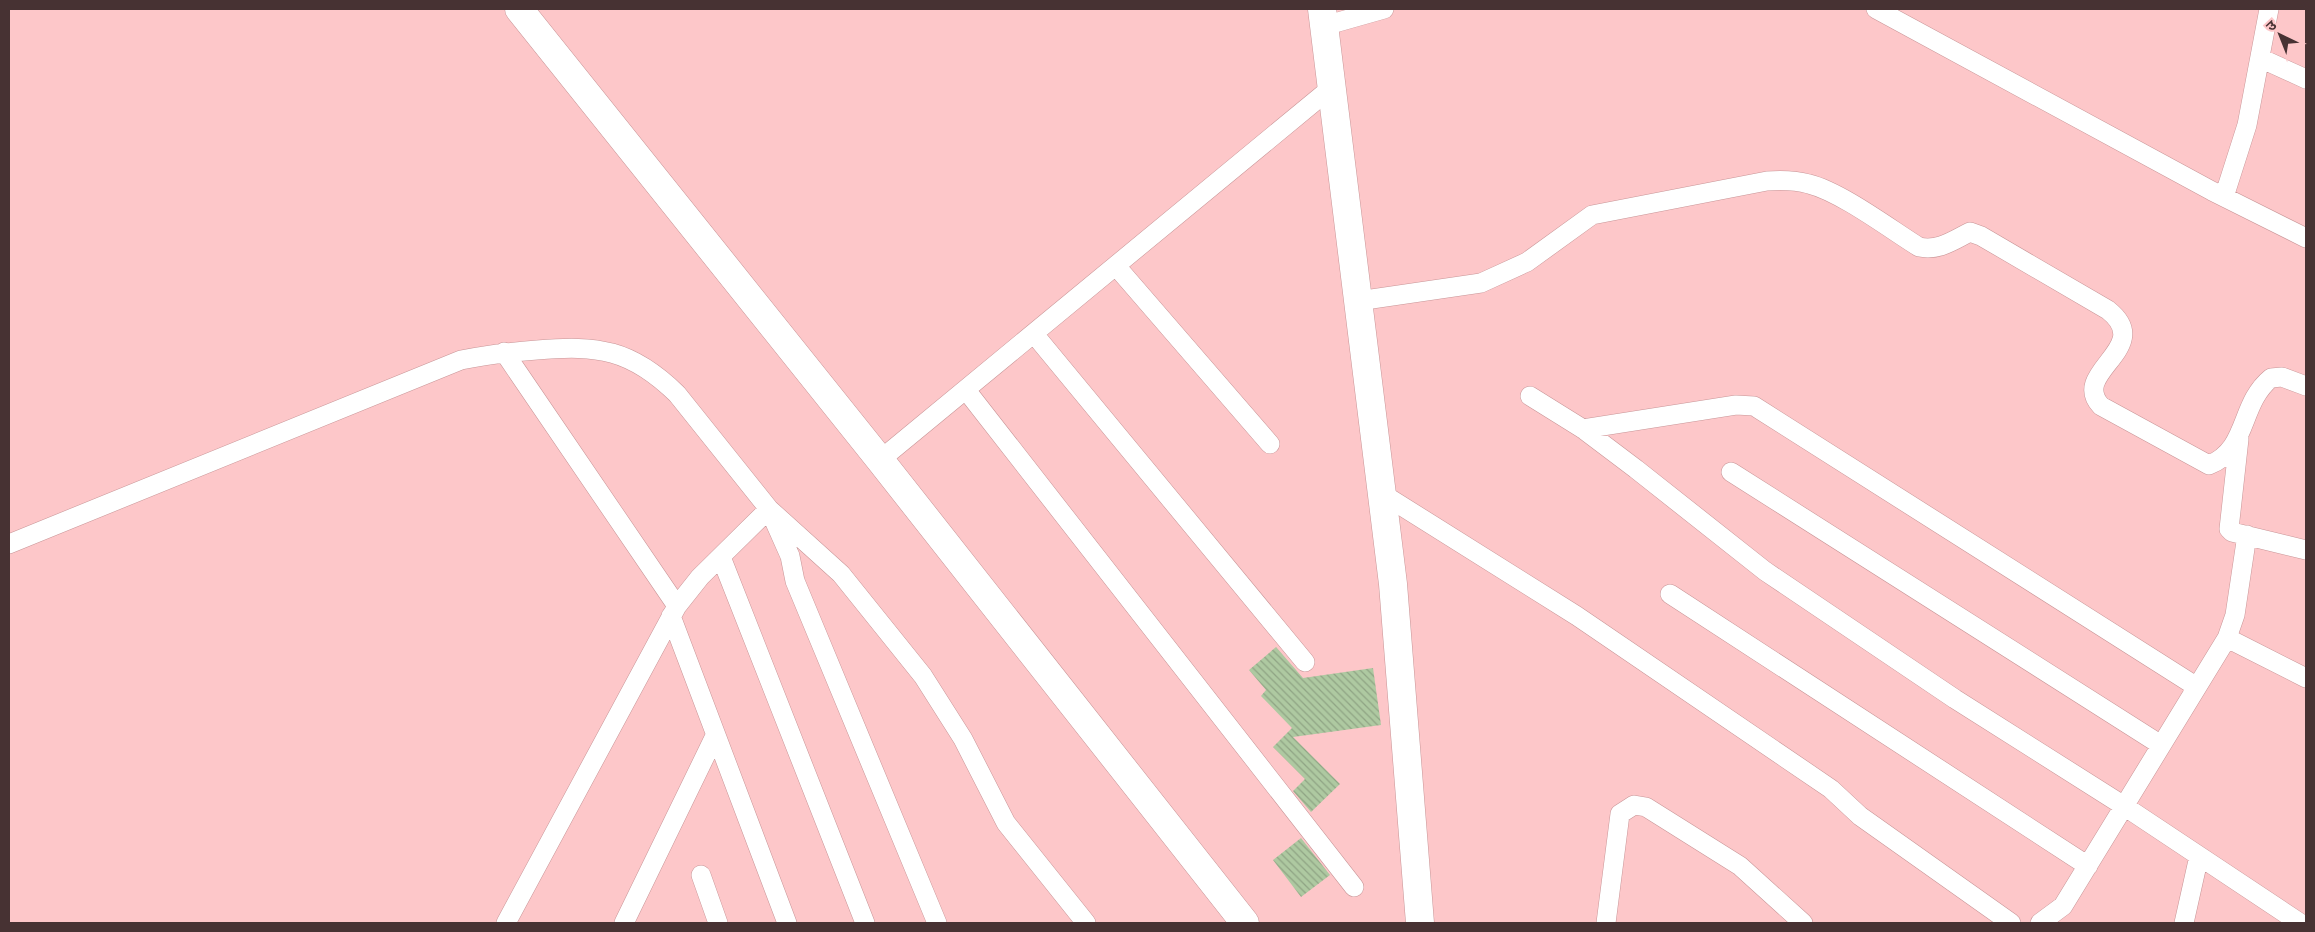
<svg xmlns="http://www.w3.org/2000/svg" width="2315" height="932" font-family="'Fira Sans Condensed','Noto Sans Devanagari',sans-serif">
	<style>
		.building { fill: url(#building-back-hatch) }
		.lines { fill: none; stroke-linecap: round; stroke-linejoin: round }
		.street-casing { stroke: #c89597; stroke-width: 20 }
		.secondary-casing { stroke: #c89597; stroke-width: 29 }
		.street { stroke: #fff; stroke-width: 19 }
		.secondary { stroke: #fff; stroke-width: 28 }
	</style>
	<defs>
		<pattern id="building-back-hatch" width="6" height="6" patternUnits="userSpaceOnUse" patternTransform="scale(1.25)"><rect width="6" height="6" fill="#aec9a1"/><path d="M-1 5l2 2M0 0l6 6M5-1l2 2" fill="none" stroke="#8fa484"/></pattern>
	</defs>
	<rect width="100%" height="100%" fill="#fdc7c9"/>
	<path class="building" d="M1276 647 1303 678 1373 668 1381 725 1293 737 1340 784 1311 812 1293 791 1305 779 1273 747 1292 728 1261 696 1266 690 1249 670Z
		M1301 838 1330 875 1301 897 1273 860Z"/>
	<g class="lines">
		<g class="street-casing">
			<path id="street" d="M1876 9 2212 191 2306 238
				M1324 26 1384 9
				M2260 58 2306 79
				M2224 197 2247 125 2269 9
				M1116 266 1270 444
				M1358 301 1481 283 1527 262 1592 215 1767 181C1782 180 1795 180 1809 184 1841 192 1890 229 1919 247 1939 251 1952 241 1970 232L1981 236 2108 310C2156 348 2069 372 2101 406L2209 465C2249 449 2239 404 2271 378L2282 377 2306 386
				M1034 334 1305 662
				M504 352 677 606
				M966 390 1354 887
				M1530 396 1583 429 1636 469 1765 571 1955 699 2124 806 2300 923
				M1583 429 1736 405 1754 406 2197 687
				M2239 439 2229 529 2232 532 2306 550
				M880 460 1331 88
				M1731 472 2161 745
				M1381 493 1577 616 1831 789 1860 816 2011 923
				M9 544 461 360C486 355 511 352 537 350 598 345 631 349 677 394L769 509 790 556 795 581 937 923
				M721 557 865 923
				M1670 594 2088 866
				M671 616 787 923
				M2227 638 2306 678
				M701 875 718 923
				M506 923 677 606 700 577 769 509 841 574 923 676 963 739 1006 823 1086 923
				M624 923 715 736
				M1606 923 1620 814 1634 805 1646 807 1740 866 1803 923
				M2040 923 2063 906 2227 638 2235 615 2247 535
				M2184 923 2199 856"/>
		</g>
		<g class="secondary-casing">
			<path id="secondary" d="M519 9 880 460 1245 923
				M1322 9 1393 584 1420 923"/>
		</g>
		<use href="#street" class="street"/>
		<use href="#secondary" class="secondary"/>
	</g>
	<rect width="2315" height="932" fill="none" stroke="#473233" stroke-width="20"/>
	<g transform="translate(2280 35) rotate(317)" stroke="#fdc7c9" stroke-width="4" paint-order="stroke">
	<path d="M0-4L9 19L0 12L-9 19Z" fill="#473233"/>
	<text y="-8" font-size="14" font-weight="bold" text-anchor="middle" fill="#473233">उ</text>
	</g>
</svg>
